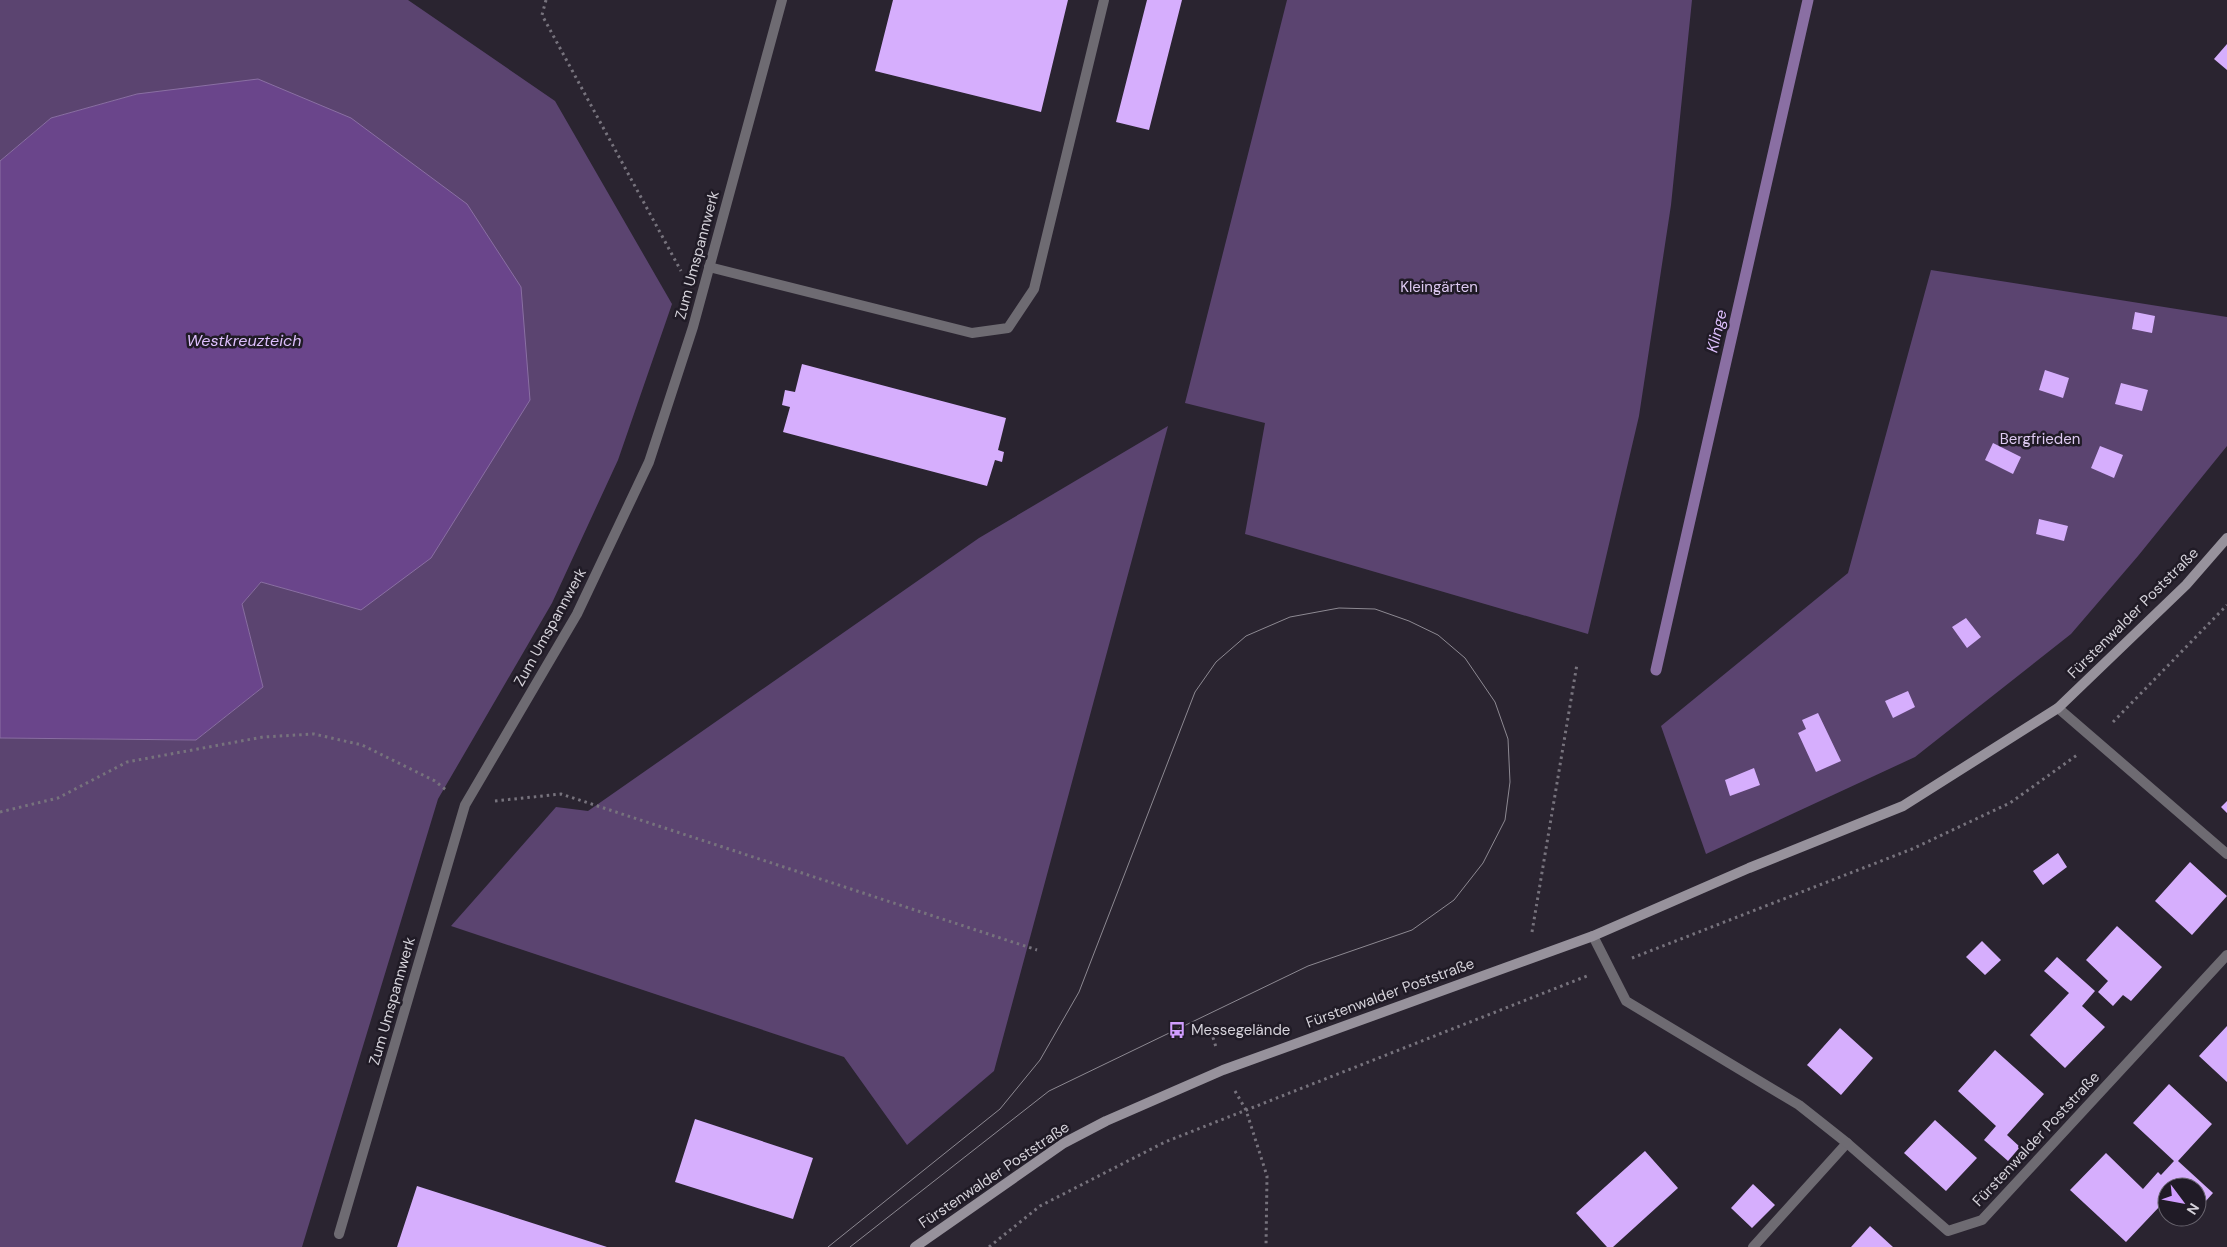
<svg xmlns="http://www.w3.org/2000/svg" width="2227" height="1247" font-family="'DM Sans',sans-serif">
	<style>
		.green { fill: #5b4470 }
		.water { fill: #6a458b; stroke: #8a6fa3 }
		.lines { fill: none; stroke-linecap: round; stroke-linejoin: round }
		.stream { stroke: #8a6fa3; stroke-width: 11 }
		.building { fill: #d6aefd }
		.path { stroke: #77737d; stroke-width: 3; stroke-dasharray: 2.5 4; stroke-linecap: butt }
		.lane { stroke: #6e6b72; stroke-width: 10 }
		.street { stroke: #6e6b72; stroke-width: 10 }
		.secondary { stroke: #97929c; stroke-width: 10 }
		.tram { stroke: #8d8992; stroke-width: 1 }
		.labels { text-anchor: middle; stroke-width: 5; stroke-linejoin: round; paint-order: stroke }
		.street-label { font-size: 15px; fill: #d5d2da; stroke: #201b26 }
		.park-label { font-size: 15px; fill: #decaf2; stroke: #201b26 }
		.poi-label { font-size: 15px; fill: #d5d2da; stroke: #201b26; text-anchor: start }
		.water-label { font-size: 16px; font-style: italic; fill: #ddbffc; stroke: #201b26 }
	</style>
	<rect width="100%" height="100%" fill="#2a2430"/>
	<path class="green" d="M0 0H408L555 101 672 304 618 460 552 603 438 799 302 1247H0V738L196 740 263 687 242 604 261 582 361 609 137 94 51 118 0 161Z
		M1287 0H1692L1671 205 1639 416 1588 634 1245 534 1265 423 1185 403Z
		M1931 270 2227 317V446L2138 556 2071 634 1915 757 1706 854 1661 726 1848 573Z
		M1168 426 994 1071 907 1145 844 1057 451 926 556 807 588 811 979 538Z"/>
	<path class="water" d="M258 79 351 118 467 204 521 287 530 400 431 558 361 610 261 582 242 604 263 687 196 740 0 738V161L51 118 137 94Z"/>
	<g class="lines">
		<path class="stream" d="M1656 670 1808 0"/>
	</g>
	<path class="building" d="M893 0H1068L1041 112 875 71Z
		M1147 0H1182L1149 130 1116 122Z
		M2227 44V70L2214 59Z
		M2135 312 2155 316 2152 333 2132 329Z
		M802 364 1006 418 998 450 1004 452 1002 462 995 460 987 486 783 432 790 407 782 405 785 390 795 392Z
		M2045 370 2069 378 2063 398 2039 390Z
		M2121 383 2148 390 2142 411 2115 404Z
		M1993 443 2021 457 2013 474 1985 460Z
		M2100 446 2123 455 2114 478 2091 468Z
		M2039 519 2068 526 2064 541 2036 534Z
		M1966 618 1981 637 1967 648 1952 627Z
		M1908 691 1915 707 1893 718 1885 701Z
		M1818 713 1841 761 1816 772 1798 733 1806 729 1802 720Z
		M1754 768 1760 785 1730 796 1725 780Z
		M2227 801V813L2221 807Z
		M2058 853 2067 867 2043 885 2033 871Z
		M2190 862 2227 896 2192 935 2155 901Z
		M2117 926 2162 967 2131 1001 2123 995 2113 1006 2098 992 2108 981 2086 960Z
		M1982 941 2001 960 1985 975 1966 957Z
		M2057 957 2095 991 2082 1006 2105 1027 2065 1068 2030 1035 2069 993 2044 971Z
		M2227 1026V1082L2199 1056Z
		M1840 1028 1873 1058 1841 1095 1807 1065Z
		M1995 1050 2044 1094 2007 1135 2020 1147 2008 1161 1984 1140 1996 1126 1958 1091Z
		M2169 1084 2212 1124 2178 1161 2213 1193 2197 1211V1187H2167V1212L2160 1206 2126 1242 2070 1190 2106 1153 2143 1189 2158 1172 2161 1175 2174 1161 2133 1123Z
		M695 1119 813 1158 793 1219 675 1182Z
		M1935 1120 1977 1158 1946 1191 1904 1153Z
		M1645 1151 1678 1188 1613 1247H1607L1576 1213Z
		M1753 1184 1775 1205 1752 1228 1731 1208Z
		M417 1186 607 1247H397Z
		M2173 1217H2184L2179 1223Z
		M1870 1226 1893 1247H1851Z"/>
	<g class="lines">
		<path class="path" d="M546 0 542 15 681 271
			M2113 722 2227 605
			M495 801 561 794 1037 950
			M0 812 58 798 127 762 263 737 314 734 362 745 435 781 446 790
			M1532 932 1577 664
			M1632 958 1912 849 2010 803 2077 755
			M1209 1025 1216 1047
			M1235 1091 1246 1110 1267 1176 1266 1247
			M989 1247 1040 1206 1165 1142 1587 976"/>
		<path class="lane" d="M709 267 972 333 1008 328 1034 289 1104 0
			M1753 1247 1847 1143"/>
		<path class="street" d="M2058 708 2227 854
			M1593 936 1626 1001 1799 1105 1847 1143 1948 1231 1982 1220 2227 955
			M339 1234 465 805 577 614 649 462 693 327 782 0"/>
		<path class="secondary" d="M915 1247 1064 1143 1106 1121 1223 1070 1593 936 1749 868 1903 806 2058 708 2186 585 2227 538"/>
		<path class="tram" d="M828 1247 1000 1109 1040 1060 1079 992 1195 692 1216 662 1246 636 1290 617 1339 608 1375 609 1409 621 1438 635 1465 658 1495 702 1508 739 1510 782 1505 820 1483 863 1454 900 1412 930 1308 966 1049 1091 850 1247"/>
	</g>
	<defs>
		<g id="bus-bare" transform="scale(1.35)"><path d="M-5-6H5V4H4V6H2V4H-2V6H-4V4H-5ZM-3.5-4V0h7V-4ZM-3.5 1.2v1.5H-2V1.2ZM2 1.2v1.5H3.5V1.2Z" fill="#d09dff" stroke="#201b26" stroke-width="2.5" paint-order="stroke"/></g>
	</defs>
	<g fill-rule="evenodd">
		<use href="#bus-bare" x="1177" y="1030"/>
	</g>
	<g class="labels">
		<g class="street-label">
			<text transform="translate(697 255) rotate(-75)" y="5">Zum Umspannwerk</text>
			<text transform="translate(2133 613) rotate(-45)" y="5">Fürstenwalder Poststraße</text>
			<text transform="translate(550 627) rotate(-61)" y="5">Zum Umspannwerk</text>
			<text transform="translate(1390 993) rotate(-20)" y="5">Fürstenwalder Poststraße</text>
			<text transform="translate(392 1001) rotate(-74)" y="5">Zum Umspannwerk</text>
			<text transform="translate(2036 1139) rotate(-47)" y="5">Fürstenwalder Poststraße</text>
			<text transform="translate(994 1175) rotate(-34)" y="5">Fürstenwalder Poststraße</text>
		</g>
		<g class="park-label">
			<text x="1439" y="292">Kleingärten</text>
			<text x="2040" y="444">Bergfrieden</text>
		</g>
		<g class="poi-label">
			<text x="1191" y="1035">Messegelände</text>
		</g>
		<g class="water-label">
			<text transform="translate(1716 331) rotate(-77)" y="6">Klinge</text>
			<text x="244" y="346">Westkreuzteich</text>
		</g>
	</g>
	<g transform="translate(2182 1202) rotate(122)"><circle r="24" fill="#201b26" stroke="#68646e"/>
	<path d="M0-4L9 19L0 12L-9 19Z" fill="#d09dff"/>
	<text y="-8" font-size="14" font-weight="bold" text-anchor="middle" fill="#d5d2da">N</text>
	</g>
</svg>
